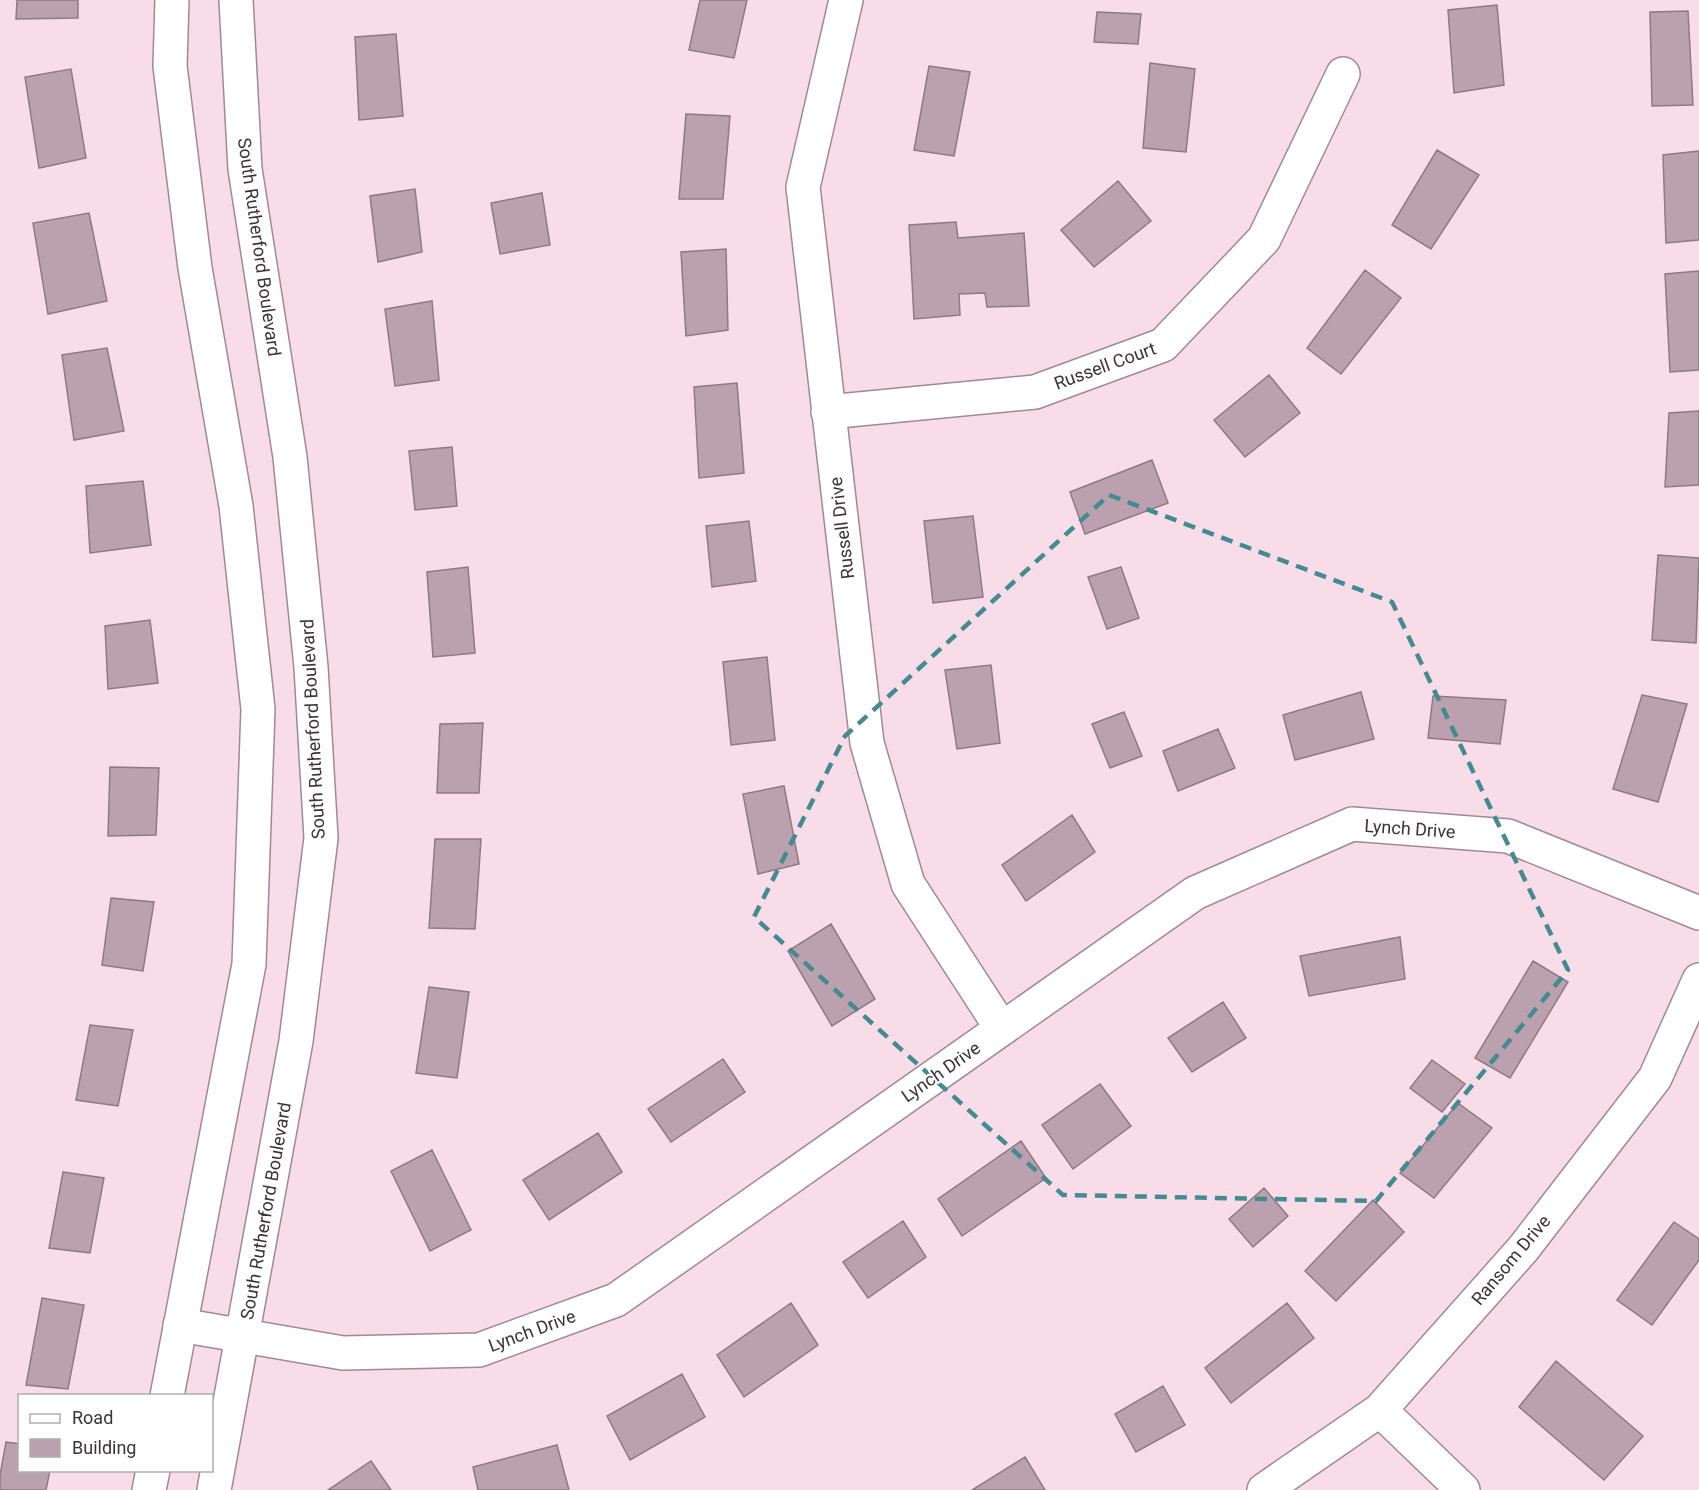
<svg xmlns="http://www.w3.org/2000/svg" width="1699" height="1490" font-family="Roboto,sans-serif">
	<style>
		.building { fill: #baa1ad; stroke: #907884; stroke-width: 1.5 }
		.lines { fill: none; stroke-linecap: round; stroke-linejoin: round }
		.minor-casing { stroke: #a18994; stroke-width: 36 }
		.highway-casing { stroke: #a18994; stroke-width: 36 }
		.minor { stroke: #fff; stroke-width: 33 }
		.highway { stroke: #fff; stroke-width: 33 }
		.marked { fill: none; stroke: #448b91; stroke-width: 4.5; stroke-dasharray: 12 8; stroke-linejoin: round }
		.labels { text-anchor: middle; stroke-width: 4.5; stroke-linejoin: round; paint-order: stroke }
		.street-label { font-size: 18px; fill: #3c3237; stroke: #fff }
	</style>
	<rect width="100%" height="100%" fill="#f8dde9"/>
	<path class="building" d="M17 0H78V18L16 19Z
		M700 0H747L734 58 689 50Z
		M1497 5 1504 85 1454 93 1448 10Z
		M1688 11 1693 105 1652 106 1650 12Z
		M1097 12 1141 14 1138 44 1094 42Z
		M396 34 403 116 359 120 355 37Z
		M1150 63 1195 69 1186 152 1143 148Z
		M929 66 970 72 954 156 914 150Z
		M71 69 86 158 39 168 25 77Z
		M686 114 730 116 723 199H679Z
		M1437 150 1479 175 1431 249 1392 225Z
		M1699 151V240L1666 243 1663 155Z
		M1118 181 1151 221 1094 267 1061 230Z
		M415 189 422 252 378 262 370 196Z
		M542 193 550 245 500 254 491 203Z
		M89 213 107 301 48 314 33 223Z
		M956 222 958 238 1024 233 1029 306 987 307 985 293 959 294 960 315 914 319 909 225Z
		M726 249 728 330 686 336 681 252Z
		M1365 270 1401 298 1341 374 1307 348Z
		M1699 271V370L1670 372 1665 274Z
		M432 301 439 380 395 386 385 309Z
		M107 348 124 431 74 440 62 355Z
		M1269 375 1300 413 1245 457 1214 420Z
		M737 383 744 473 699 478 694 387Z
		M1699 411V485L1665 487 1669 413Z
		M452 447 457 506 415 510 409 451Z
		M1152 460 1168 503 1085 534 1070 492Z
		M143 481 151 545 90 553 86 486Z
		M973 516 983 597 933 603 924 521Z
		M749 521 756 581 712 587 706 526Z
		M1658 555 1699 558 1696 643 1652 640Z
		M468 567 475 653 433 657 427 572Z
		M1121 567 1139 618 1107 629 1088 577Z
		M150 620 158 683 108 689 105 626Z
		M767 657 775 740 731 745 723 662Z
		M991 665 1000 743 957 749 945 670Z
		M1361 692 1374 739 1295 760 1283 715Z
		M1642 695 1687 704 1658 802 1613 789Z
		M1433 696 1506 700 1500 744 1428 738Z
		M1124 712 1142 756 1110 768 1092 724Z
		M483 723 479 793H437L440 724Z
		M1218 729 1235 768 1178 791 1163 751Z
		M110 767 159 768 156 835 108 836Z
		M784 786 799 864 758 874 743 794Z
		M1072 815 1095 852 1026 901 1002 865Z
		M435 839H481L475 929 429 928Z
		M111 898 154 902 143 971 102 965Z
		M831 924 875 999 832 1026 788 951Z
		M1400 937 1405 979 1309 996 1300 956Z
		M1533 961 1568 982 1510 1078 1475 1058Z
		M429 987 469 992 457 1078 416 1073Z
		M1223 1002 1246 1038 1192 1072 1168 1038Z
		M90 1025 133 1030 118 1106 76 1100Z
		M723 1059 745 1092 671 1142 648 1109Z
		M1432 1060 1465 1084 1442 1112 1410 1088Z
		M1100 1084 1131 1126 1073 1169 1042 1125Z
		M1458 1103 1492 1128 1434 1198 1400 1173Z
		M598 1133 622 1172 549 1220 523 1180Z
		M1021 1141 1046 1178 962 1236 938 1199Z
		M432 1150 471 1230 430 1251 391 1171Z
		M63 1172 104 1178 90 1253 49 1248Z
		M1264 1188 1288 1216 1253 1247 1229 1219Z
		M1373 1200 1404 1232 1336 1301 1305 1271Z
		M903 1221 926 1257 868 1298 843 1262Z
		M1674 1222 1699 1239V1260L1652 1325 1617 1300Z
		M42 1298 84 1305 68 1389 26 1385Z
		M791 1303 818 1345 744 1397 717 1355Z
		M1287 1303 1314 1338 1231 1403 1205 1368Z
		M1556 1361 1643 1436 1604 1480 1519 1407Z
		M682 1374 705 1417 630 1460 607 1416Z
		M1163 1386 1185 1425 1136 1452 1115 1414Z
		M6 1442 20 1444V1470H50L46 1490H0V1475Z
		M557 1445 569 1490H478L473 1467Z
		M1025 1457 1045 1490H972Z
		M371 1461 391 1490H328Z"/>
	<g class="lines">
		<g class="minor-casing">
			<path id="minor" d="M846 0 803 187 867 743 908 884 1002 1029
				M828 412 1035 392 1163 345 1264 239 1343 74
				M180 1325 343 1353 479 1350 616 1300 1195 893 1352 824 1508 836 1699 913
				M1380 1410 1463 1490
				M1264 1490 1380 1410 1523 1249 1655 1078 1699 980"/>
		</g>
		<g class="highway-casing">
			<path id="highway" d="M167 1396 249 964 258 709 236 506 195 268 170 66 172 0
				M149 1490 153 1470
				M214 1490 296 1041 321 838 311 667 290 457 245 169 236 0"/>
		</g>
		<use href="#minor" class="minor"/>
		<use href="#highway" class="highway"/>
	</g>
	<path class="marked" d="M1109 495 1392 602 1568 970 1376 1201 1063 1195 754 917 845 736Z"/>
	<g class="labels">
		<g class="street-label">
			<text transform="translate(259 247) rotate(82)" y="6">South Rutherford Boulevard</text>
			<text transform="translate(1105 366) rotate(-20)" y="6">Russell Court</text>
			<text transform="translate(842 528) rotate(-97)" y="6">Russell Drive</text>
			<text transform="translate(313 729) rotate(-93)" y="6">South Rutherford Boulevard</text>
			<text transform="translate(1410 829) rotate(4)" y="6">Lynch Drive</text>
			<text transform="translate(941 1072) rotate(-35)" y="6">Lynch Drive</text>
			<text transform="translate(266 1211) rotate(-80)" y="6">South Rutherford Boulevard</text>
			<text transform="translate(1511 1260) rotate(-50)" y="6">Ransom Drive</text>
			<text transform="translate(532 1331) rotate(-20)" y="6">Lynch Drive</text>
		</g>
	</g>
	<rect x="18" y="1394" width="195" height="78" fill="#ffffff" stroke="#b1adaf" stroke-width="1.5"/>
	<rect x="30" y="1414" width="30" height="9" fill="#ffffff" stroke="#b1adaf" stroke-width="1.5"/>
	<text x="72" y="1424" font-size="18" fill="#3c3237">Road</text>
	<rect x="30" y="1439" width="30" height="18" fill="#baa1ad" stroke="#b1adaf" stroke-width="1.5"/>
	<text x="72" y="1454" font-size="18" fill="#3c3237">Building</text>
</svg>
